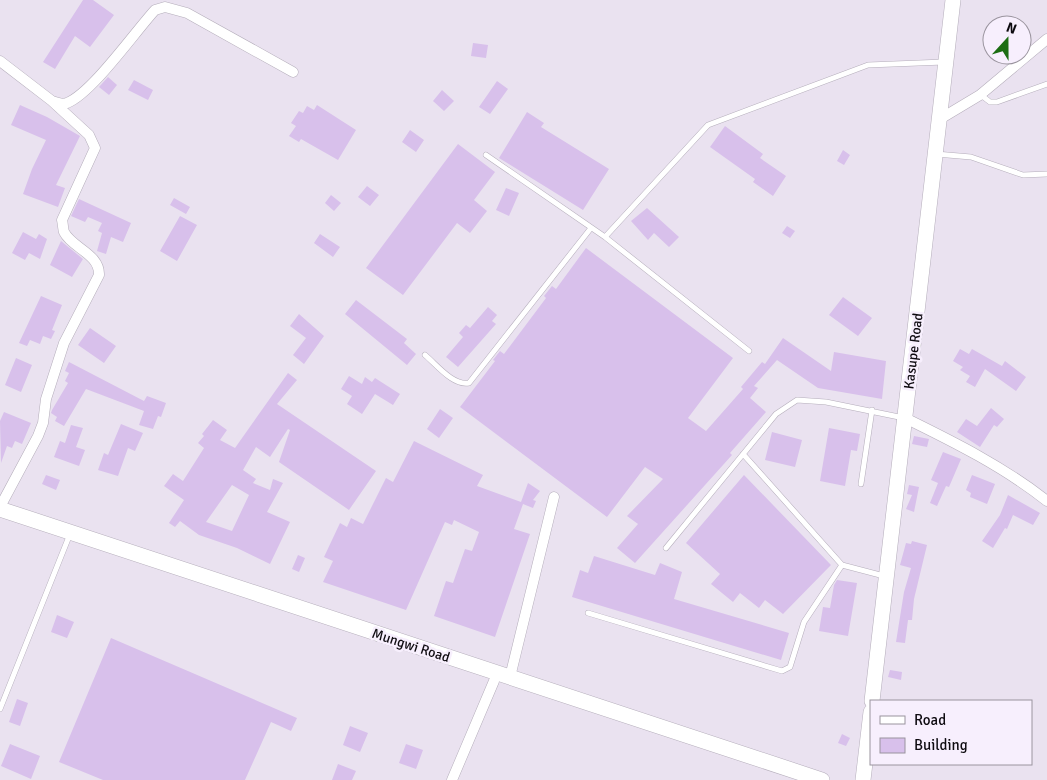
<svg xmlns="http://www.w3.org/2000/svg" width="1047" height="780" font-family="Signika,sans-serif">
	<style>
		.building { fill: #d8c0eb; fill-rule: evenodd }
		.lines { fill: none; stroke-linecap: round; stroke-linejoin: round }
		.lane-casing { stroke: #b5aebb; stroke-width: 6 }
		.street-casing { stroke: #b5aebb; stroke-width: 11 }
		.secondary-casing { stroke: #b5aebb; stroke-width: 16 }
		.lane { stroke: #fff; stroke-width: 5 }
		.street { stroke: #fff; stroke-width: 10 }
		.secondary { stroke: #fff; stroke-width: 15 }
		.labels { text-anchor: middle; stroke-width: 5; stroke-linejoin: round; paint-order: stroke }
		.street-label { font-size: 14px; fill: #0e0b10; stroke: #f7effd }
	</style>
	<rect width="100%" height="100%" fill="#eae2f0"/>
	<path class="building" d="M83 0H93L114 15 90 47 75 36 55 69 43 62Z
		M473 43 488 45 486 58 471 56Z
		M108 77 117 85 109 95 99 87Z
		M134 80 153 90 148 100 128 90Z
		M497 81 508 89 490 114 479 107Z
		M442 90 454 101 444 111 433 101Z
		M20 105 47 117 80 136 56 185 65 188 58 207 23 194 32 169 46 140 11 125Z
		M317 105 356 130 338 160 301 139 299 142 289 136 296 126 291 123 299 111 303 113 307 106 314 110Z
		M527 112 544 123 541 127 609 169 583 210 499 158Z
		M725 126 763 154 760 158 786 176 773 196 753 182 755 179 710 147Z
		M410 130 424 140 416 152 402 142Z
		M458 144 495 172 474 200 487 211 470 233 457 223 403 295 366 268Z
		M843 150 850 155 844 165 837 161Z
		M367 186 379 195 370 206 358 197Z
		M506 188 519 193 509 216 496 210Z
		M331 195 341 203 334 211 325 203Z
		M174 198 190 207 186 214 170 205Z
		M79 199 131 223 123 242 111 237 106 254 97 251 102 233 98 231 102 223 88 217 85 222 71 216Z
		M647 208 679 237 669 247 654 233 648 240 631 221Z
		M180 216 197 225 177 261 160 251Z
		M787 226 795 231 790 238 782 233Z
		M23 232 36 239 39 234 47 239 40 259 29 253 25 260 12 253Z
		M320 234 340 247 333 257 314 243Z
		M61 241 83 259 72 277 50 265Z
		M586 248 733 358 688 418 706 431 743 389 741 387 762 362 765 364 783 338 831 371 834 352 886 361 882 399 818 388 777 360 754 386 758 388 750 398 766 412 730 453 732 455 635 563 617 548 638 524 627 516 663 479 645 467 607 517 460 407 495 361 493 360 500 351 504 354 546 298 544 296 552 286 556 289Z
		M41 296 62 305 52 330 55 331 51 339 43 336 40 344 30 340 27 346 19 343Z
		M843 297 872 318 858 336 829 315Z
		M356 300 407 339 404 343 416 354 407 365 345 314Z
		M488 307 497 315 492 321 496 324 458 367 446 357 463 337 459 333 466 325 470 328Z
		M299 314 324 336 304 364 293 355 306 338 290 326Z
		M90 328 116 346 104 363 78 345Z
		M960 349 969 354 972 349 1002 366 1005 361 1026 377 1016 391 985 369 975 387 966 382 970 376 960 370 963 367 953 361Z
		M16 358 32 365 21 392 5 385Z
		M69 362 144 401 147 396 166 403 161 417 158 416 153 429 139 425 144 411 86 389 64 426 55 421 57 417 51 413 52 410 68 383 65 381 69 373 65 371Z
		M288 373 297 380 277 404 376 471 349 510 279 462 290 430 288 429 270 457 256 447 243 470 256 479 253 483 270 490 273 479 283 483 267 512 290 522 270 564 237 548 199 535 180 521 175 527 169 523 184 500 164 486 173 474 183 481 204 448 198 443 204 436 202 434 213 420 227 430 220 440 235 448ZM232 485 249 495 232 531 206 522Z
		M349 376 362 384 365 377 372 382 375 378 400 394 393 405 375 394 362 414 347 404 352 396 341 389Z
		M991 408 1004 419 997 427 994 425 980 447 957 432 966 419 977 426Z
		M440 409 453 418 439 438 427 429Z
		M4 412 31 423 22 444 15 441 12 448 7 446 1 463 0 421Z
		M121 424 143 433 135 451 128 448 118 476 98 470 104 453 108 455Z
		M71 425 83 428 76 447 85 450 79 466 54 457 60 441 65 443Z
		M829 428 860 434 857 451 851 450 845 486 820 481Z
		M772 432 802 440 795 467 765 460Z
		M914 436 929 439 927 447 912 444Z
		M414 441 483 475 477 486 521 502 528 483 540 491 533 500 536 501 533 508 523 504 514 529 530 534 495 637 434 616 446 581 453 583 465 549 472 551 479 532 454 520 452 525 445 522 406 610 323 582 333 561 324 557 340 523 347 527 351 518 363 524 386 478 393 482Z
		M943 452 961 459 949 487 946 486 937 506 930 503 938 483 931 480Z
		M46 475 60 480 56 490 42 484Z
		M744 475 831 565 783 614 765 600 759 608 740 593 733 602 711 584 720 574 686 543Z
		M972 475 995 484 987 504 970 497 971 493 966 490Z
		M909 485 919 487 914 512 906 509 912 495 907 494Z
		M1008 495 1040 513 1033 525 1013 515 1007 529 1005 528 993 548 982 541 1000 515Z
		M912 541 927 545 914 599 912 620H908L905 643 896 642 904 592 911 568 900 565 906 543 911 544Z
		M298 555 305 558 299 572 292 569Z
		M594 556 655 575 660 563 682 572 674 599 789 633 781 660 572 597 580 570 588 573Z
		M837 580 857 583 848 636 819 631 823 607 830 608 834 585Z
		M57 615 74 622 67 638 51 632Z
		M111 638 297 718 291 731 271 722 245 780H103L59 762Z
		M890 670 902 672 901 680 888 677Z
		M17 699 28 703 20 726 9 722Z
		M350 726 368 733 360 752 343 745Z
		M842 734 850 738 846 746 838 743Z
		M10 744 40 756 31 779 1 766Z
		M406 744 423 750 416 769 399 763Z
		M338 764 356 771 352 780H332Z"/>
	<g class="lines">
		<g class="lane-casing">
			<path id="lane" d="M981 95 990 102H997L1047 84
				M936 154 971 157 1023 175 1047 174
				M486 155 605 237 749 351
				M605 237 708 125 868 65 944 62
				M425 355C437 365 453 386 469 383L591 228
				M743 454 842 565 884 576
				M861 484 872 410
				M666 548 776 414 797 400 826 402 904 418
				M588 613 782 671 790 667 804 622 842 565
				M0 709 68 539"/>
		</g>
		<g class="street-casing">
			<path id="street" d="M0 61 52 101C57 103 61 105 67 103 92 93 134 33 155 10L165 7 187 13 293 72
				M940 119 980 95 1047 39
				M905 418C954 442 1004 467 1047 501
				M0 507 38 436 43 423 46 399 64 343 99 275C100 254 72 248 64 232 63 229 63 224 62 220L95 148 89 135 52 101
				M510 677 554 497
				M452 780 494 681"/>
		</g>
		<g class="secondary-casing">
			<path id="secondary" d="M0 509 822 780
				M872 701 953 0
				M863 780 871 712"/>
		</g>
		<use href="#lane" class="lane"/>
		<use href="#street" class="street"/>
		<use href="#secondary" class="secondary"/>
	</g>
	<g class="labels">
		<g class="street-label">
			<text transform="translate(913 351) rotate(-83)" y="5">Kasupe Road</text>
			<text transform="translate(411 645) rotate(18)" y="5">Mungwi Road</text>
		</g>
	</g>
	<rect x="870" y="700" width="162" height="65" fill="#f7effd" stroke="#9a949e"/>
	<rect x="880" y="716" width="25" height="8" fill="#ffffff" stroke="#9a949e"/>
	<text x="914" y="725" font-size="15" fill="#0e0b10">Road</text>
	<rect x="880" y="738" width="25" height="15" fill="#d8c0eb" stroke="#9a949e"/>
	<text x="914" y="750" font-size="15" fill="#0e0b10">Building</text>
	<g transform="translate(1007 40) rotate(21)"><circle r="24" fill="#f7effd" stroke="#9a949e"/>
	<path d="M0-4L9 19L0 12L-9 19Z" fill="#1c6d13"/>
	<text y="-8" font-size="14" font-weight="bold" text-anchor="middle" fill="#0e0b10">N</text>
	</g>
</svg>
